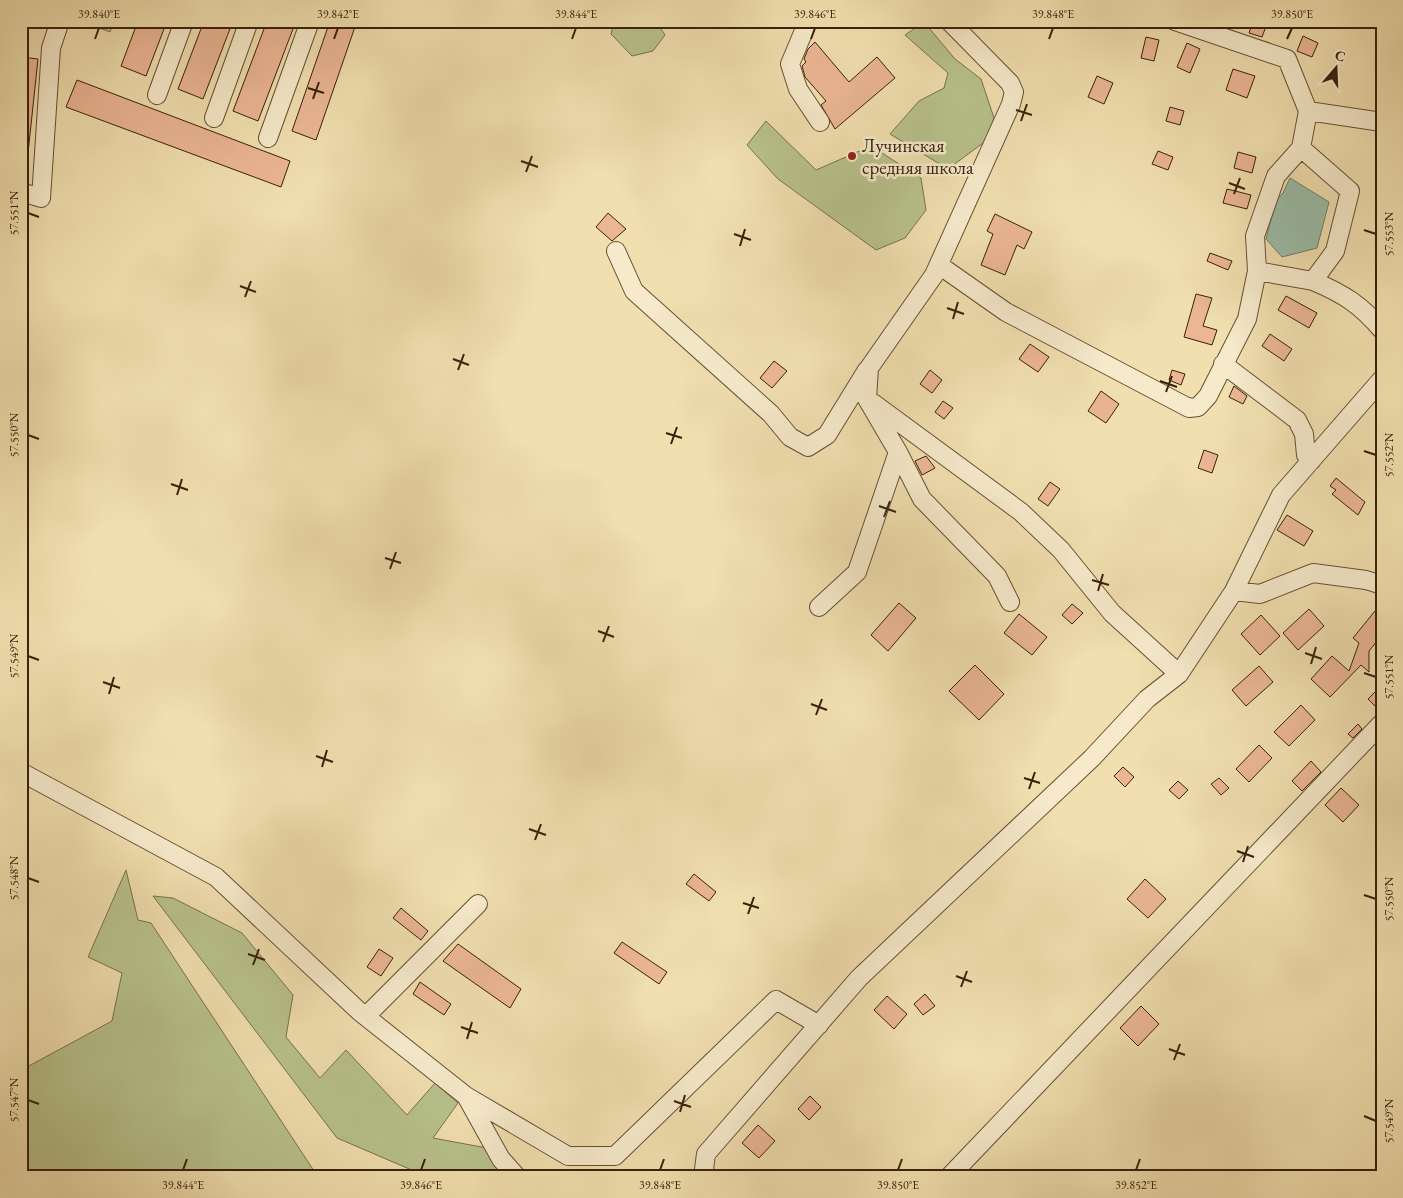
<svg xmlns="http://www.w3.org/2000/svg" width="1403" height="1198" font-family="'EB Garamond',serif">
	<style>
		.green { fill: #b8c28c; stroke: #78724c }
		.water { fill: #9bbda7; stroke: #737f69 }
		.building { fill: #ebb694; stroke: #38210b }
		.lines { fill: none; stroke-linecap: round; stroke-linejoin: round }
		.minor-casing { stroke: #665034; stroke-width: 20 }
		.minor { stroke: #f6eacb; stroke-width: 18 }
		.ticks { fill: none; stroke: #38210b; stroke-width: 2 }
		.poi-dot { fill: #8f2418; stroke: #f6eacb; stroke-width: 2 }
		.labels { text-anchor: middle; stroke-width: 5; stroke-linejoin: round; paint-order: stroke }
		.poi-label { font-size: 19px; fill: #38210b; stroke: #f6eacb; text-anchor: start }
		.neatline { fill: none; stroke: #38210b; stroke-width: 2 }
		.ticks-label { font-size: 12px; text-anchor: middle; fill: #38210b }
	</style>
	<rect width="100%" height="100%" fill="#f1dfaf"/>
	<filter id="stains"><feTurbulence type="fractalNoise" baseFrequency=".004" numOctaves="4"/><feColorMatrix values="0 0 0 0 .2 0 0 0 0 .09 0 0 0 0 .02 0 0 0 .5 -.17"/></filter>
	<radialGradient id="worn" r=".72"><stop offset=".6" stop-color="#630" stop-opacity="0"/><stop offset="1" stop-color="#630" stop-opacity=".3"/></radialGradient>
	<path class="green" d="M81 21H114L110 32Z
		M614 21H656L665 35 653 51 632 56 611 34Z
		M924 22 955 59 981 79 994 118 987 140 948 169 890 134 919 101 944 88 948 73 905 35Z
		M766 121 816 170 871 146 921 178 926 210 905 238 876 250 778 179 747 145Z
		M126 870 138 920 151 923 318 1177H21V1076L27 1067 112 1021 122 973 88 957Z
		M153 896 173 898 242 933 293 995 286 1037 320 1078 346 1050 407 1115 435 1083 458 1103 433 1138 487 1148 503 1177H428L337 1138Z"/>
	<path class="water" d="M1290 178 1329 202 1317 248 1282 257 1266 239 1276 200 1283 193Z"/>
	<path class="building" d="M138 21H167L146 76 121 66Z
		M204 21H233L203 99 178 89Z
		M267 21H296L258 121 233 111Z
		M330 21H357L316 140 292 131Z
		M1253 21H1268L1262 37 1249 33Z
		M1303 36 1318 43 1312 57 1297 51Z
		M1146 37 1159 40 1154 61 1141 58Z
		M815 42 849 82 877 57 895 78 835 129 821 105 826 101 805 77 802 66 806 62 804 59 808 49Z
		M1187 43 1200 49 1190 73 1177 67Z
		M21 57 38 59 28 153H21Z
		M1233 69 1255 76 1247 98 1226 90Z
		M1097 76 1113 83 1104 104 1088 97Z
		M77 80 290 161 281 187 66 107Z
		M1170 107 1184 111 1180 125 1166 121Z
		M1158 151 1173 157 1168 170 1152 164Z
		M1238 152 1256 157 1252 173 1234 168Z
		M1227 189 1251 195 1247 209 1223 203Z
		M608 213 626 229 612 241 596 227Z
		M995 214 1032 232 1024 249 1017 245 1005 275 981 265 993 234 987 231Z
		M1210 253 1232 261 1228 270 1207 261Z
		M1196 294 1212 298 1203 326 1217 330 1212 345 1184 337Z
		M1286 296 1317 313 1309 328 1278 310Z
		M1270 334 1292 349 1284 361 1262 346Z
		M1030 344 1049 357 1038 372 1019 359Z
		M774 361 787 371 772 388 760 378Z
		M930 370 942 380 932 393 920 384Z
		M1172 370 1185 374 1181 385 1169 380Z
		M1234 386 1247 396 1243 404 1229 397Z
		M1101 391 1119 404 1106 423 1088 411Z
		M943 401 953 408 944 419 935 412Z
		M1204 450 1218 455 1212 473 1198 468Z
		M926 456 935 468 922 475 915 461Z
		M1336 478 1365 502 1358 515 1332 494 1336 490 1330 486Z
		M1050 482 1060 489 1048 506 1038 499Z
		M1287 515 1313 531 1304 546 1277 530Z
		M899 603 916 618 888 651 871 635Z
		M1072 604 1083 613 1072 624 1062 615Z
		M1309 609 1324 626 1298 650 1283 633Z
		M1375 611 1382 616V635L1369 651V672L1361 665 1330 697 1311 679 1332 656 1349 671 1359 643 1353 638Z
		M1019 614 1047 637 1032 655 1004 633Z
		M1261 615 1280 636 1260 655 1241 634Z
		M975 665 1004 694 979 720 949 691Z
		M1259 666 1273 682 1246 706 1232 690Z
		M1382 685V713L1368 699Z
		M1301 705 1315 720 1289 746 1274 732Z
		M1358 724 1362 729 1353 738 1348 734Z
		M1259 745 1272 758 1249 782 1236 769Z
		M1311 761 1321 772 1302 791 1292 781Z
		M1123 767 1134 777 1125 787 1114 776Z
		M1219 778 1229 788 1221 795 1211 784Z
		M1178 781 1188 790 1179 799 1169 790Z
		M1341 788 1359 805 1343 822 1325 805Z
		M694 874 716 892 709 901 686 884Z
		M1145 879 1166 899 1148 918 1127 899Z
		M401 908 428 931 421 940 393 918Z
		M622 942 667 972 659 984 614 953Z
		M458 944 521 989 510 1008 443 961Z
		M379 949 393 958 381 976 367 967Z
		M420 982 451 1004 444 1015 413 994Z
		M925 994 935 1006 923 1015 914 1004Z
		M887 996 907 1014 894 1029 874 1010Z
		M1141 1006 1159 1024 1138 1046 1120 1028Z
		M810 1096 821 1107 809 1120 798 1109Z
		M758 1125 775 1141 759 1158 742 1143Z"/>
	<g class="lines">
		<g class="minor-casing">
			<path id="minor" d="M808 21 790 64 798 89 820 122
				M157 95 184 21
				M1308 111 1382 122
				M214 118 249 21
				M268 138 310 21
				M21 192 41 198 51 48 60 21
				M616 251 634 291 771 414 790 437 808 447 827 435 867 370
				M939 265 1006 312 1189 408 1198 407 1208 396 1247 319 1257 271 1255 236 1276 176 1301 148 1308 111 1287 59 1175 21
				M1257 271 1313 281 1335 251 1350 191 1301 148
				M1313 281C1344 294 1361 305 1382 330
				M1223 364 1297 420 1304 434 1306 455 1311 461
				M873 403 1021 512 1061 550 1112 613 1179 674
				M898 452 922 499 997 576 1010 602
				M1234 591 1260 594 1313 573 1366 580 1382 585
				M819 607 857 572 898 452 867 399 869 368 934 275 1011 104 1014 92 1010 83 949 21
				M21 772 216 877 360 1012 466 1096 568 1156H615L776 1000 819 1025
				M366 1016 478 904
				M466 1096 501 1159 517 1177
				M703 1177 706 1154 859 978 1092 758 1147 699 1179 674 1234 591 1281 495 1382 379
				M949 1177 1382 723"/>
		</g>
		<use href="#minor" class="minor"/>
	</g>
	<path class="ticks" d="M95 39 99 28M334 39 338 28M572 39 576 28M811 39 815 28M1049 39 1053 28M1287 39 1292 28M308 88 324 93M313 99 319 82M1016 110 1032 115M1021 121 1027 104M521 161 538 167M526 172 532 156M1229 183 1245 189M1234 194 1240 178M28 213 39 217M1364 230 1376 234M734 234 751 240M740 246 745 229M240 286 256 292M245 297 251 281M947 308 964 314M953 319 958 302M453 359 469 365M458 370 464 354M1160 381 1177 387M1166 392 1172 376M666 433 682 438M28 435 39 439M671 444 677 427M1364 451 1376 455M171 484 188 490M177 495 182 479M879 506 896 512M884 517 890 501M385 558 401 563M390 569 396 552M1092 580 1109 585M1098 591 1103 574M598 631 614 637M603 642 609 626M1305 653 1322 659M28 656 39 660M1311 664 1316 647M1364 673 1376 677M103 682 120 688M109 694 114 677M811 704 827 710M816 715 822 699M316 756 333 762M322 767 327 750M1024 778 1040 783M1029 789 1035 772M529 829 546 835M535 840 541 824M1237 851 1254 857M1243 862 1248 846M28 878 39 882M1364 895 1376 899M743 903 759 908M748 914 754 897M248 954 265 960M253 965 259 949M956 976 972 982M961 987 967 971M461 1027 478 1033M467 1039 472 1022M1169 1049 1185 1055M1174 1060 1180 1044M28 1100 39 1104M674 1101 691 1107M680 1112 685 1095M1364 1116 1376 1121M183 1170 187 1159M421 1170 425 1159M660 1170 664 1159M898 1170 902 1159M1136 1170 1140 1159"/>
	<circle class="poi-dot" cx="852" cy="156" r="5"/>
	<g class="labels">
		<g class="poi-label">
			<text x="862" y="152">Лучинская<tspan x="862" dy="22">средняя школа</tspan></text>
		</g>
	</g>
	<rect width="1403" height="1198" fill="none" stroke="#f1dfaf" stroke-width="55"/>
	<g transform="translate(1336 68) rotate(19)" stroke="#f6eacb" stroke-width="4" paint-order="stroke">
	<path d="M0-4L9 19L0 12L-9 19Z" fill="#38210b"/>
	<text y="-8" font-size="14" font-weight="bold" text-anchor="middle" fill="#38210b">С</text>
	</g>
	<rect x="28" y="28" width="1348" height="1142" class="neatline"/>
	<g class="ticks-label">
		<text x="99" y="18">39.840°E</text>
		<text x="338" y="18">39.842°E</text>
		<text x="576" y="18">39.844°E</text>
		<text x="815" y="18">39.846°E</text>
		<text x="1053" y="18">39.848°E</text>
		<text x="1292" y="18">39.850°E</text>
		<text transform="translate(14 213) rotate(-90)" y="4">57.551°N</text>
		<text transform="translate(1389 234) rotate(-90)" y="4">57.553°N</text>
		<text transform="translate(14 435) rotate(-90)" y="4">57.550°N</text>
		<text transform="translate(1389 455) rotate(-90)" y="4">57.552°N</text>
		<text transform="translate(14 656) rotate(-90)" y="4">57.549°N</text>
		<text transform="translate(1389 677) rotate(-90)" y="4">57.551°N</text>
		<text transform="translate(14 878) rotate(-90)" y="4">57.548°N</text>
		<text transform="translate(1389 899) rotate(-90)" y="4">57.550°N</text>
		<text transform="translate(14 1100) rotate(-90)" y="4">57.547°N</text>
		<text transform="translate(1389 1121) rotate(-90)" y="4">57.549°N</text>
		<text x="183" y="1189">39.844°E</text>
		<text x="421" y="1189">39.846°E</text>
		<text x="660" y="1189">39.848°E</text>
		<text x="898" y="1189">39.850°E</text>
		<text x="1136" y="1189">39.852°E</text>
	</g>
	<rect width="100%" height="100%" filter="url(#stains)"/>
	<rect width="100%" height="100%" fill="url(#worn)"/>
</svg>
